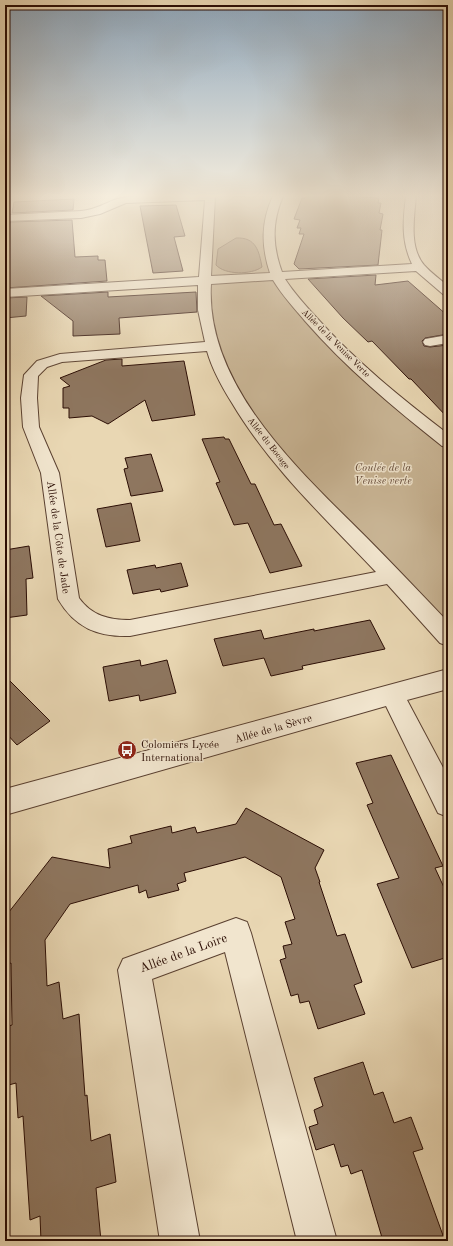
<svg xmlns="http://www.w3.org/2000/svg" width="453" height="1246" font-family="'Old Standard TT',serif">
	<style>
		.green { fill: #c9b595; stroke: #7a614c }
		.water { fill: #a89278; stroke: #765d4a }
		.building { fill: #8e765f; stroke: #2b0d04 }
		.lines { fill: none; stroke-linecap: round; stroke-linejoin: round }
		.minor-casing { stroke: #5a4030; stroke-width: 2 }
		.minor { fill: #f1e5ce; fill-rule: evenodd }
		.labels { text-anchor: middle; stroke-width: 3; stroke-linejoin: round; paint-order: stroke }
		.far-street-label { font-size: 9px; fill: #2b0d04; stroke: #f1e5ce }
		.park-label { font-size: 11px; font-style: italic; fill: #624837; stroke: #f1e5ce }
		.street-label { font-size: 11px; fill: #2b0d04; stroke: #f1e5ce }
		.poi-label { font-size: 11px; fill: #2b0d04; stroke: #f1e5ce; text-anchor: start }
		.near-street-label { font-size: 13px; fill: #2b0d04; stroke: #f1e5ce }
	</style>
	<rect width="100%" height="100%" fill="#e9d7b3"/>
	<filter id="stains"><feTurbulence type="fractalNoise" baseFrequency=".005" numOctaves="4"/><feColorMatrix values="0 0 0 0 .2 0 0 0 0 .09 0 0 0 0 .02 0 0 0 .5 -.17"/></filter>
	<radialGradient id="worn" r=".72"><stop offset=".6" stop-color="#630" stop-opacity="0"/><stop offset="1" stop-color="#630" stop-opacity=".3"/></radialGradient>
	<path class="green" d="M210 196H278L272 210 274 265 314 323 448 442V637L273 451 216 357 206 270Z"/>
	<path class="water" d="M236 238C256 237 259 251 262 267 251 275 225 275 216 265L218 249Z"/>
	<path class="building" d="M306 196H344L379 198 378 203H381L379 213 383 214 380 230H382L378 265 299 269 294 264 304 234H299L301 228H297L300 220 294 219 302 198H305Z
		M74 199 73 210 12 213 14 202Z
		M176 205 185 236 174 237 183 271 153 273 140 206Z
		M72 220 75 257 98 256V260H105L107 281 5 288V251L10 222Z
		M376 275 375 285 408 281 448 316V334L425 338 422 341 424 346 430 347 448 345V418L411 379H409L372 341 368 342 343 318 308 279Z
		M108 292V297L196 292 197 312 119 318 120 334 73 336V321L41 296Z
		M27 297 26 316 5 318V298Z
		M122 359V366L184 361 195 415 152 421 145 400 108 424 92 416 69 418V408H63V388L70 386 60 378 106 360Z
		M224 437 225 439H229L251 484H255L274 525 281 524 302 566 270 573 248 523 234 525 216 483 220 482 202 439Z
		M151 454 163 491 131 496 124 469 128 468 125 458Z
		M131 503 140 541 106 547 97 509Z
		M29 546 33 578 26 579 27 615 5 618V550Z
		M181 563 188 586 161 592 160 589 133 594 127 570 155 565 156 568Z
		M370 620 385 649 302 666 303 669 271 676 264 658 223 666 214 639 261 630 264 639 314 629V631Z
		M140 660 141 666 167 660 176 693 140 701 139 695 109 701 103 667Z
		M5 676 50 721 17 745 5 732Z
		M391 755 443 866 435 868 448 896V957L412 968 377 884 399 878 367 805 373 803 356 763Z
		M246 808 324 850 315 868 320 882H319L337 936 345 934 362 982 354 985 365 1014 318 1029 309 1001 300 1003 298 994 291 996 280 960 286 958 283 946 292 944 285 922 295 919 281 877 245 857 184 873 186 881 177 884 179 890 148 898 146 890 139 893 138 885 70 904 45 940 47 986 59 982 63 1019 79 1014 85 1096 87 1095 91 1141 110 1134 116 1182 96 1188 101 1241H41L40 1216 30 1220 23 1116 18 1118 16 1083 5 1086V1027L12 1025 11 963 8 964 7 947 5 946V917L52 857 110 868 108 849 132 843 130 836 171 826 172 833 195 827 197 833 236 824Z
		M363 1062 374 1095 383 1092 394 1123 411 1117 423 1149 413 1152 445 1241H383L362 1170 351 1174 348 1165 341 1167 334 1144 316 1150 309 1127 318 1124 314 1110 323 1106 314 1078Z"/>
	<g class="lines">
		<g class="minor-casing">
			<path id="minor" d="M165 196H215L211 276 270 273C261 246 261 222 273 196H283C272 222 272 245 282 272L412 264C401 241 403 220 406 196H416C414 218 409 247 424 265 431 273 440 279 448 286V296L444 295 416 271 285 279C294 293 305 305 316 317 355 361 401 398 448 434V447L442 446C393 407 346 368 305 321 294 308 282 295 273 280L211 284C205 386 300 471 366 537 394 565 421 594 448 622V646L440 643 387 584 130 636C98 637 75 628 58 599L41 473 23 427 21 398 24 375 37 361 60 354 205 342 198 310V285L5 297V289L199 277 205 200 126 203 100 214 81 218 5 221V215L81 211C95 210 105 203 117 199 132 195 150 196 165 196ZM207 351C212 369 222 387 232 403 270 467 325 518 376 572L130 620C109 620 92 616 79 598L59 473 39 427 37 398 38 376 47 367 62 362Z
				M440 196H448V199L442 198Z
				M448 335V343L430 346 425 345 423 342 425 339Z
				M448 669V689L407 700 448 777V817L438 813 386 706 5 815V789Z
				M236 918 247 922 251 933 337 1241H297L225 952 152 979 200 1241H160L118 970 123 959Z"/>
		</g>
		<use href="#minor" class="minor"/>
	</g>
	<linearGradient id="sky" x2="0" y2="1"><stop stop-color="#8ea6bb"/><stop offset="0.53" stop-color="#f5eddd"/><stop offset="1" stop-color="#f5eddd" stop-opacity="0"/></linearGradient>
	<rect width="453" height="370" fill="url(#sky)"/>
	<defs>
		<g id="bus-disc" transform="scale(1)"><circle r="9.5" fill="#8f2418" stroke="#f1e5ce"/><path d="M-5-6H5V4H4V6H2V4H-2V6H-4V4H-5ZM-3.5-4V0h7V-4ZM-3.5 1.2v1.5H-2V1.2ZM2 1.2v1.5H3.5V1.2Z" fill="#fff"/></g>
	</defs>
	<g fill-rule="evenodd">
		<use href="#bus-disc" x="127" y="750"/>
	</g>
	<g class="labels">
		<g class="far-street-label">
			<text transform="translate(336 343) rotate(45)" y="3">Allée de la Venise Verte</text>
			<text transform="translate(269 443) rotate(52)" y="3">Allée du Bocage</text>
		</g>
		<g class="park-label">
			<text x="383" y="471">Coulée de la<tspan x="383" dy="13">Venise verte</tspan></text>
		</g>
		<g class="street-label">
			<text transform="translate(59 537) rotate(82)" y="4">Allée de la Côte de Jade</text>
			<text transform="translate(273 728) rotate(-16)" y="4">Allée de la Sèvre</text>
		</g>
		<g class="poi-label">
			<text x="141" y="748">Colomiers Lycée<tspan x="141" dy="13">International</tspan></text>
		</g>
		<g class="near-street-label">
			<text transform="translate(183 952) rotate(-20)" y="5">Allée de la Loire</text>
		</g>
	</g>
	<rect width="453" height="1246" fill="none" stroke="#e9d7b3" stroke-width="20"/>
	<rect x="6" y="6" width="441" height="1234" fill="none" stroke="#2b0d04" stroke-width="2"/>
	<rect x="10" y="10" width="433" height="1226" fill="none" stroke="#2b0d04"/>
	<rect width="100%" height="100%" filter="url(#stains)"/>
	<rect width="100%" height="100%" fill="url(#worn)"/>
</svg>
